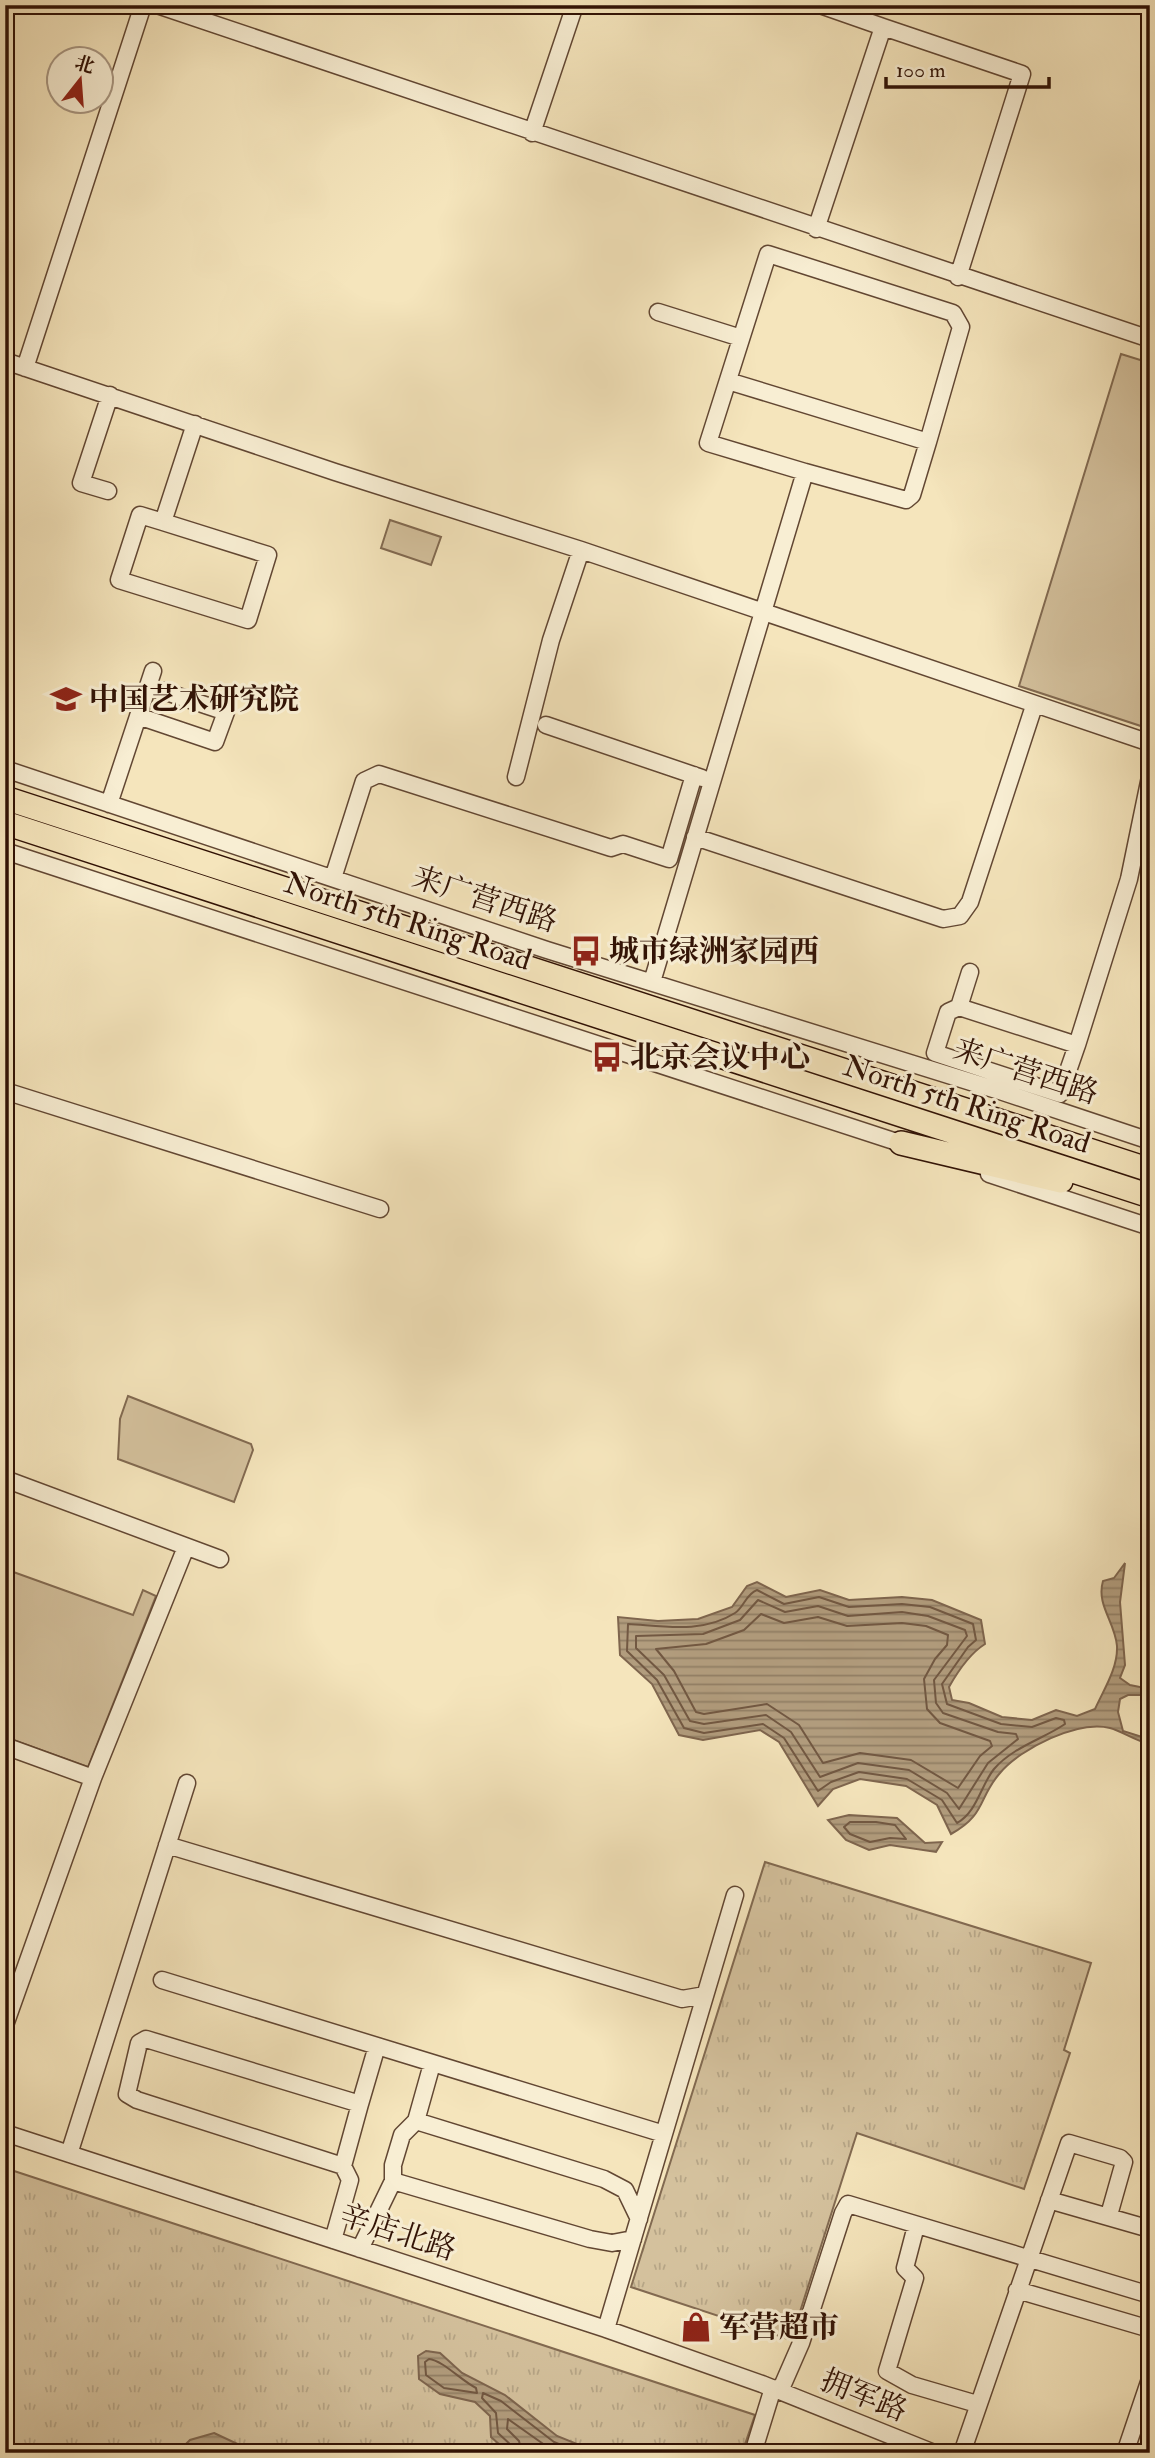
<svg xmlns="http://www.w3.org/2000/svg" width="1155" height="2458" font-family="'IM FELL Double Pica','Noto Serif SC',serif">
	<style>
		.grass { fill: url(#grass-tufts); stroke: #826a51; stroke-width: 2 }
		.park { fill: #d4c19d; stroke: #826a51; stroke-width: 2 }
		.water { fill: url(#water-rules); stroke: #7e654e; stroke-width: 2 }
		.lines { fill: none; stroke-linecap: round; stroke-linejoin: round }
		.shore { stroke: #725842; stroke-width: 2 }
		.minor-casing { stroke: #624733; stroke-width: 19 }
		.highway-casing { stroke: #311205; stroke-width: 26 }
		.minor { stroke: #f8eed3; stroke-width: 16 }
		.highway { stroke: #f5e5bc; stroke-width: 23 }
		.labels { text-anchor: middle; stroke-width: 6; stroke-linejoin: round; paint-order: stroke }
		.poi-label { font-size: 30px; font-weight: bold; fill: #311205; stroke: #f8eed3; text-anchor: start }
		.street-label { font-size: 30px; fill: #311205; stroke: #f8eed3 }
	</style>
	<defs>
		<pattern id="grass-tufts" width="24" height="20" patternUnits="userSpaceOnUse" patternTransform="scale(1.75)"><rect width="24" height="20" fill="#d4c19d"/><path d="M3 7l-1-3M5 7V3M7 7l1-3M15 17l-1-3M17 17v-4M19 17l1-3" fill="none" stroke="#b6a586"/></pattern>
		<pattern id="water-rules" width="6" height="5" patternUnits="userSpaceOnUse" patternTransform="scale(1.75)"><rect width="6" height="5" fill="#b29d7e"/><path d="M0 2.5h6" fill="none" stroke="#917f65"/></pattern>
	</defs>
	<rect width="100%" height="100%" fill="#f5e5bc"/>
	<filter id="stains"><feTurbulence type="fractalNoise" baseFrequency=".00286" numOctaves="4"/><feColorMatrix values="0 0 0 0 .2 0 0 0 0 .09 0 0 0 0 .02 0 0 0 .5 -.17"/></filter>
	<radialGradient id="worn" r=".72"><stop offset=".6" stop-color="#630" stop-opacity="0"/><stop offset="1" stop-color="#630" stop-opacity=".3"/></radialGradient>
	<path class="grass" d="M765 1862 1091 1963 1064 2050 1070 2053 1024 2189 857 2133 791 2340 631 2287Z
		M5 2168 755 2415 742 2453H5Z"/>
	<path class="park" d="M1121 354 1150 363V729L1019 686Z
		M390 520 441 537 431 565 381 548Z
		M128 1396 251 1444 253 1450 234 1502 118 1459 120 1419Z
		M5 1569 133 1615 143 1590 156 1596 88 1767 5 1737Z"/>
	<path class="water" d="M1125 1563 1120 1602 1125 1665 1120 1678 1130 1685 1150 1689V1695H1128L1120 1699 1118 1712 1123 1731 1142 1737 1150 1733V1744C1135 1741 1124 1732 1110 1728 1078 1720 1021 1748 1000 1773 978 1798 986 1815 951 1834L937 1805 906 1786 860 1779 833 1789 818 1806 779 1742 760 1730 703 1740 679 1735 652 1684 620 1655 618 1617 658 1621 698 1619 732 1607 747 1586 757 1582 786 1597 820 1590 849 1600 902 1597 932 1600 981 1620 985 1644C969 1654 958 1671 949 1687L952 1700 969 1703 1002 1717 1032 1720 1056 1710 1077 1716 1095 1709C1104 1689 1118 1668 1117 1646 1115 1622 1096 1605 1103 1581L1114 1578Z
		M849 1815 897 1818 925 1843 942 1842 936 1852 890 1845 869 1850 846 1840 828 1820Z
		M426 2351 440 2353 462 2373 505 2395 557 2436 599 2453H509L491 2437 490 2416 475 2402 440 2394 419 2379 418 2356Z
		M214 2433 244 2447 247 2453H177L190 2440Z"/>
	<g class="lines">
		<path class="shore" d="M757 1590 784 1604 819 1597 849 1607 902 1604 930 1607 973 1624 976 1640 968 1647 942 1684 947 1704 1001 1724 1032 1727 1056 1718 1064 1720 1065 1724C1043 1739 1013 1747 994 1769 981 1785 977 1812 957 1823L942 1800 907 1779 859 1772 831 1782 818 1791 784 1738 763 1724 704 1733 684 1728 657 1680 627 1651 628 1624C663 1626 702 1634 735 1613 744 1607 746 1594 757 1590Z
			M758 1600 785 1612 818 1606 848 1616 902 1612 928 1616 965 1630 967 1636 934 1680 936 1703 943 1713 998 1732 1016 1734 1018 1739 988 1763 959 1809 947 1793 909 1770 858 1763 820 1777 791 1732 766 1715 704 1724 690 1721 664 1675 636 1648V1636L703 1634 740 1620Z
			M761 1614 784 1623 818 1617 847 1626 902 1623 926 1626 948 1635 947 1645 935 1659 924 1679 927 1709 940 1723 990 1741 992 1746 980 1756 958 1788 911 1760 860 1753 823 1763 799 1725 767 1704 704 1714 696 1712 674 1671 656 1649 706 1644 744 1630Z
			M876 1822 895 1825 906 1839 890 1838 870 1842 850 1834 844 1827 850 1822Z
			M429 2359C442 2360 462 2381 476 2388L477 2393 444 2388 426 2375 425 2362Z
			M513 2453 512 2446 498 2433 496 2413 482 2398 483 2393 501 2401 554 2442 580 2453
			M522 2453 519 2441 507 2429 508 2419 556 2453"/>
		<g class="minor-casing">
			<path id="minor" d="M157 5 1147 338
				M820 5 883 27
				M532 133 575 5
				M816 229 883 27 1022 74 958 277
				M658 312 741 338
				M5 361 335 472 581 550 1150 743
				M25 368 143 5
				M728 381 928 442 912 495 906 500 805 472
				M108 491 81 483 110 395
				M163 522 268 555 248 620 119 580 140 515 163 522 195 424
				M138 716 215 742 226 712 148 686
				M546 725 702 778
				M5 769 547 950 1003 1092 1150 1141
				M516 777 551 640 581 550
				M109 804 153 671
				M695 837 943 919 960 916 970 902 1034 706
				M5 851 909 1146
				M333 878 364 781 379 774 611 848 623 844 669 859 694 775
				M970 972 959 1007 1077 1045 1129 879 1150 777
				M652 982 805 472 708 443 768 254 953 313 961 327 928 442
				M959 1007 948 1012 935 1053 1060 1094 1077 1045
				M5 1091 380 1209
				M989 1174 1150 1227
				M5 1479 220 1559
				M5 1746 93 1778
				M167 1845 682 1999 705 1995
				M162 1980 664 2134
				M5 2025 93 1778 186 1547
				M360 2104 377 2046
				M416 2121 604 2179 625 2190 639 2219
				M5 2133 606 2329 762 2384 934 2453
				M69 2154 187 1783
				M393 2181 590 2239 612 2243 633 2239
				M1049 2200 1150 2229
				M916 2226 905 2268 915 2278 887 2371 912 2385 977 2404
				M333 2240 350 2180 343 2166 137 2100 127 2094 139 2043 146 2039 360 2104 343 2166
				M360 2249 393 2181V2165L402 2135 416 2121 432 2064
				M1017 2290 1150 2329
				M606 2329 735 1895
				M780 2391 801 2343 843 2213 848 2204 1150 2295
				M753 2453 773 2388
				M962 2453 1069 2143 1120 2158 1124 2162 1109 2215
				M1125 2453 1150 2379"/>
		</g>
		<g class="highway-casing">
			<path id="highway" d="M5 798 1150 1170
				M5 823 1150 1196
				M901 1143 1061 1181"/>
		</g>
		<use href="#minor" class="minor"/>
		<use href="#highway" class="highway"/>
	</g>
	<defs>
		<g id="university-bare" transform="scale(2.415)"><path d="M0-5L7-2L0 1L-7-2ZM-4 1L0 2.5L4 1V4Q0 6-4 4Z" fill="#8f2418" stroke="#f8eed3" stroke-width="2.5" paint-order="stroke"/></g>
		<g id="bus-bare" transform="scale(2.415)"><path d="M-5-6H5V4H4V6H2V4H-2V6H-4V4H-5ZM-3.5-4V0h7V-4ZM-3.5 1.2v1.5H-2V1.2ZM2 1.2v1.5H3.5V1.2Z" fill="#8f2418" stroke="#f8eed3" stroke-width="2.5" paint-order="stroke"/></g>
		<g id="shop-bare" transform="scale(2.415)"><path d="M-5-2.5h2.3a2.7 3.5 0 0 1 5.4 0H5L5.5 6h-11ZM-1.5-2.5h3a1.5 2.3 0 0 0-3 0Z" fill="#8f2418" stroke="#f8eed3" stroke-width="2.5" paint-order="stroke"/></g>
	</defs>
	<g fill-rule="evenodd">
		<use href="#university-bare" x="66" y="699"/>
		<use href="#bus-bare" x="586" y="951"/>
		<use href="#bus-bare" x="607" y="1057"/>
		<use href="#shop-bare" x="696" y="2327"/>
	</g>
	<g class="labels">
		<g class="poi-label">
			<text x="89" y="709">中国艺术研究院</text>
			<text x="609" y="961">城市绿洲家园西</text>
			<text x="630" y="1067">北京会议中心</text>
			<text x="719" y="2337">军营超市</text>
		</g>
		<g class="street-label">
			<text transform="translate(485 899) rotate(18)" y="10">来广营西路</text>
			<text transform="translate(408 921) rotate(18)" y="10">North 5th Ring Road</text>
			<text transform="translate(1026 1071) rotate(18)" y="10">来广营西路</text>
			<text transform="translate(967 1104) rotate(18)" y="10">North 5th Ring Road</text>
			<text transform="translate(398 2232) rotate(18)" y="10">辛店北路</text>
			<text transform="translate(864 2395) rotate(22)" y="10">拥军路</text>
		</g>
	</g>
	<rect width="1155" height="2458" fill="none" stroke="#f5e5bc" stroke-width="28"/>
	<rect x="7" y="7" width="1141" height="2444" fill="none" stroke="#311205" stroke-width="3.5"/>
	<rect x="14" y="14" width="1127" height="2430" fill="none" stroke="#311205" stroke-width="2"/>
	<g transform="translate(80 80) rotate(17)"><circle r="33" fill="#f8eed3" stroke="#a89681" stroke-width="2"/>
	<path d="M0-5L12 26L0 18L-12 26Z" fill="#8f2418"/>
	<text y="-10" font-size="19" font-weight="bold" text-anchor="middle" fill="#311205">北</text>
	</g>
	<path d="M886 77v10h163v-10" fill="none" stroke="#311205" stroke-width="3.5"/>
	<text x="896" y="77" font-size="21" fill="#311205" stroke="#f8eed3" stroke-width="5" paint-order="stroke">100 m</text>
	<rect width="100%" height="100%" filter="url(#stains)"/>
	<rect width="100%" height="100%" fill="url(#worn)"/>
</svg>
